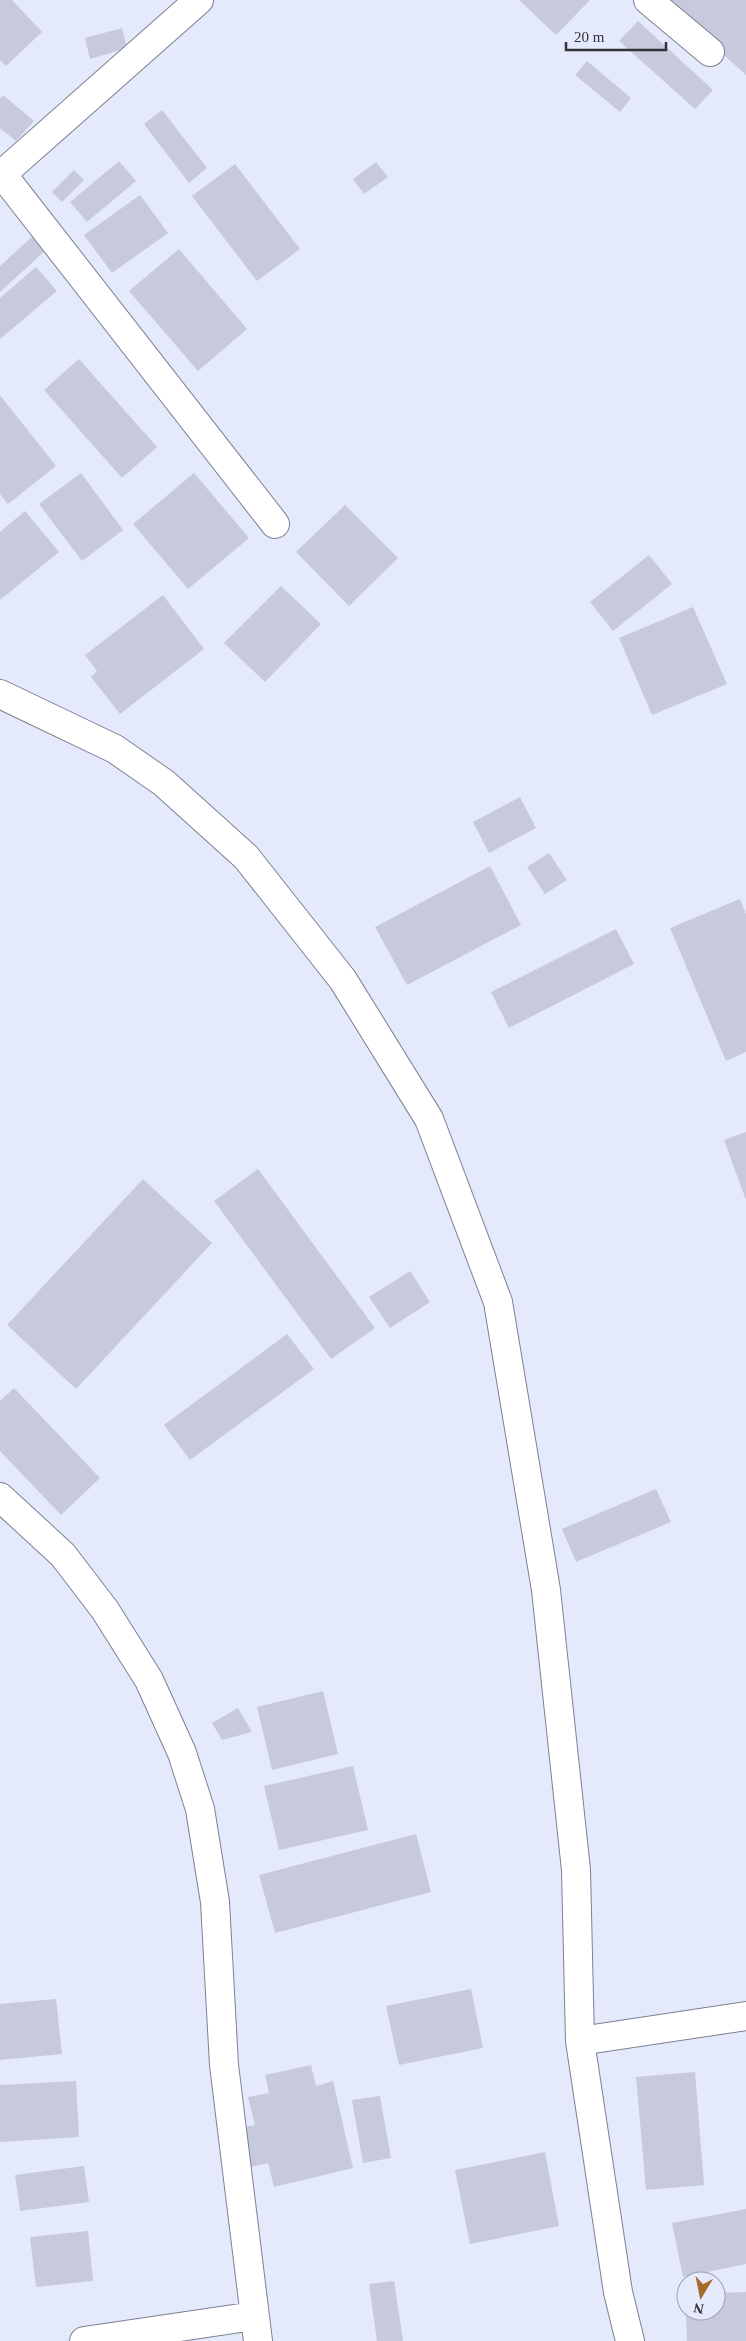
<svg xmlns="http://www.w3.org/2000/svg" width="746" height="2341" font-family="'Times New Roman',serif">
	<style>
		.building { fill: #c6cadc }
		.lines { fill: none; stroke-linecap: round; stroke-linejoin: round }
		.minor-casing { stroke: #7d8092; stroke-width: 30 }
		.tertiary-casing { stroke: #7d8092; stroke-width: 30 }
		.minor { stroke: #fff; stroke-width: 28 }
		.tertiary { stroke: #fff; stroke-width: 28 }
	</style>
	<rect width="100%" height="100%" fill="#e4e9fc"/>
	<path class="building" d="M0 0H12L42 32 6 66 0 60Z
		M519 0H590L556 35Z
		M671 0H746V75L668 4Z
		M638 21 713 90 695 109 619 41Z
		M122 28 127 48 90 59 85 38Z
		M587 61 631 98 620 112 575 75Z
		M3 95 34 121 16 141 0 128V99Z
		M162 110 207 168 189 183 144 124Z
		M119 161 136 181 87 222 70 202Z
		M376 162 388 177 364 194 353 179Z
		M235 164 300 249 257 281 192 196Z
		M74 170 84 180 62 202 52 192Z
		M140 195 168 233 112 273 84 235Z
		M34 235 47 249 0 292V266Z
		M179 249 247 329 198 371 129 291Z
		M36 267 57 291 0 339V298Z
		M79 359 157 447 122 478 44 390Z
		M0 395 56 466 8 504 0 494Z
		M81 473 123 530 82 561 39 504Z
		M194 473 249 538 188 589 133 524Z
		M345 505 398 558 349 606 296 552Z
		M25 511 59 552 0 600V532Z
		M649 555 672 584 613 631 590 602Z
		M281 586 321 624 265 682 224 643Z
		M163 595 204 649 120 714 91 677 97 671 85 655Z
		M693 607 727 684 652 715 619 638Z
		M520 797 536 828 489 853 473 822Z
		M549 853 567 880 545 894 527 867Z
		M490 866 521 925 407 985 375 927Z
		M740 899 746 914V1052L726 1061 670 928Z
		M616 929 634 964 509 1028 491 992Z
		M746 1132V1200L724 1140Z
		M258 1169 375 1328 331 1359 214 1201Z
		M143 1179 212 1243 76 1389 7 1325Z
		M410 1271 430 1302 390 1328 369 1297Z
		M287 1334 314 1369 190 1460 164 1425Z
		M14 1388 100 1478 61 1515 0 1451V1401Z
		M656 1489 671 1522 576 1562 562 1529Z
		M323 1691 338 1754 272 1770 257 1707Z
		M238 1708 252 1732 222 1740 212 1723Z
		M353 1766 368 1830 279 1850 264 1786Z
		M416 1834 431 1892 275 1933 259 1875Z
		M471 1989 483 2048 399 2065 386 2006Z
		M56 1999 62 2054 0 2060V2004Z
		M311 2065 316 2086 333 2081 353 2168 274 2187 268 2163 247 2168 238 2128 255 2125 248 2097 269 2093 265 2075Z
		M695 2072 704 2185 646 2190 636 2077Z
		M76 2081 79 2137 0 2142V2085Z
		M380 2096 391 2158 363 2163 352 2100Z
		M545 2152 559 2226 470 2244 455 2170Z
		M84 2166 89 2202 20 2211 15 2175Z
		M746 2209V2264L683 2277 672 2223Z
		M88 2231 93 2281 36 2287 30 2237Z
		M394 2281 403 2341H377L369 2284Z
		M746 2292V2341H687L686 2311H716V2293Z"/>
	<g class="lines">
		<g class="minor-casing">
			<path id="minor" d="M648 0 710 52
				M2 174 275 524
				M0 694 115 749 164 783 246 857 343 980 429 1119 498 1302 546 1590 576 1870 580 2041 618 2292 630 2341
				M0 1497 63 1555 105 1610 149 1680 182 1753 200 1809 215 1902 224 2065 258 2341
				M580 2041 746 2016
				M84 2341 254 2316"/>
		</g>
		<g class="tertiary-casing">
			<path id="tertiary" d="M0 176 199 0"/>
		</g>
		<use href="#minor" class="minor"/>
		<use href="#tertiary" class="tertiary"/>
	</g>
	<g transform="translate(701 2296) rotate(190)"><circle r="24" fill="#e4e9fc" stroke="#9ca0ae"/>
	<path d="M0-4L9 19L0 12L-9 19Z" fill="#a46b29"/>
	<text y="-8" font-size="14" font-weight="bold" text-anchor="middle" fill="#31333a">N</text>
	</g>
	<path d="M566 42v8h100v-8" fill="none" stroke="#31333a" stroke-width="2.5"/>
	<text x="574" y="42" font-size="15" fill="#31333a" stroke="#e4e9fc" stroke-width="4" paint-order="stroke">20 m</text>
</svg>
